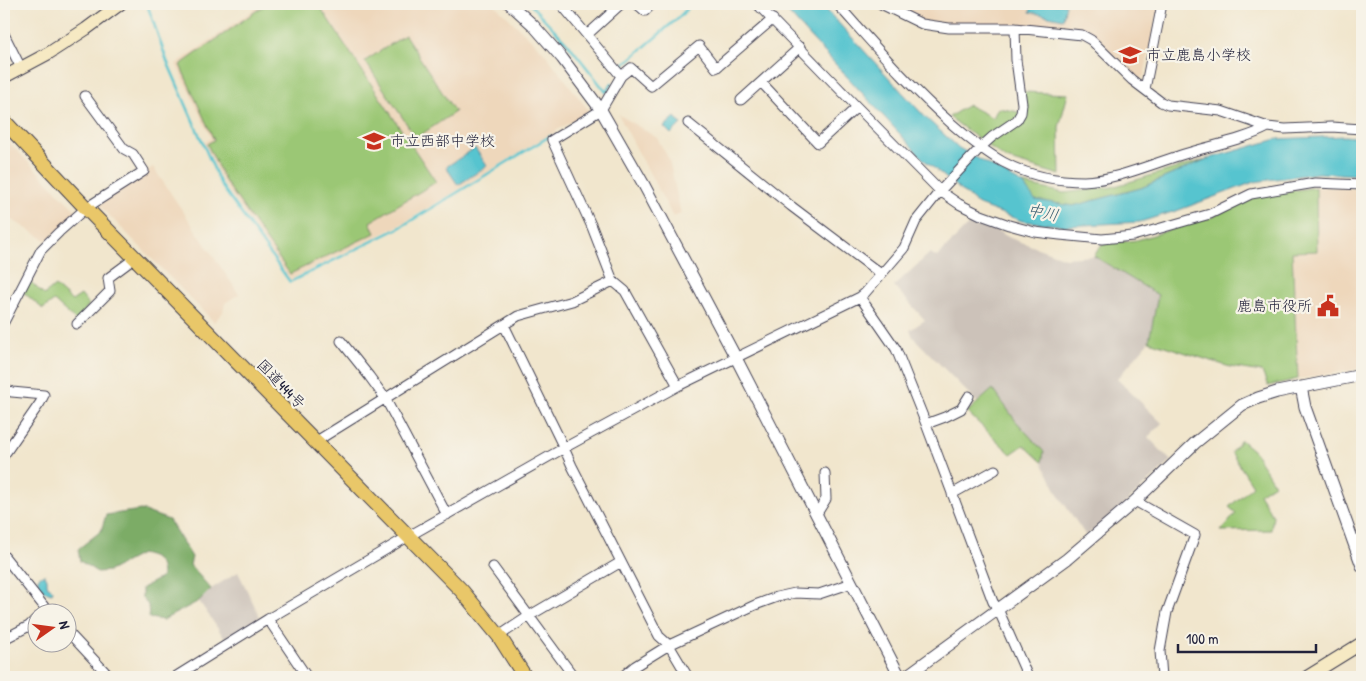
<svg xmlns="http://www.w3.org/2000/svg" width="1366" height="681" font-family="'Patrick Hand','Klee One',sans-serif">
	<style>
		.built { fill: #eed7bb }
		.industrial { fill: #ccc2b9 }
		.green { fill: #9bc774; stroke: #5e7458 }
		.forest { fill: #7cac66; stroke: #4f6750 }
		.water { fill: #57c4cf; stroke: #3c7385 }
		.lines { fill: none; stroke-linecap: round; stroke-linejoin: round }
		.stream { stroke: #57c4cf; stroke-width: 2.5 }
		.minor-casing { stroke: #413f51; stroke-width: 11 }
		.tertiary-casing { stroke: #413f51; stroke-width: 13 }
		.secondary-casing { stroke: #413f51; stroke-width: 14 }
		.trunk-casing { stroke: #413f51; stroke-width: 16 }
		.minor { stroke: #fff; stroke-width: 9 }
		.tertiary { stroke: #fff; stroke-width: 11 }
		.secondary { stroke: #f6e9c3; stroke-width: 12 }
		.trunk { stroke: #e9c769; stroke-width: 14 }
		.labels { text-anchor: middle; stroke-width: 4.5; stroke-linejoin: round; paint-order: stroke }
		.poi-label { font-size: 15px; fill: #22223b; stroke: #f7f3e8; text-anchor: start }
		.street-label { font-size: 15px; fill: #22223b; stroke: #f7f3e8 }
		.water-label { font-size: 16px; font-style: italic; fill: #355b6f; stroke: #f7f3e8 }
	</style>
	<rect width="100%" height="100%" fill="#f7f3e8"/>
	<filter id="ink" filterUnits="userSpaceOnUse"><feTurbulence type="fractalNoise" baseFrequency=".02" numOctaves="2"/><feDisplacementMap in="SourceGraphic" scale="10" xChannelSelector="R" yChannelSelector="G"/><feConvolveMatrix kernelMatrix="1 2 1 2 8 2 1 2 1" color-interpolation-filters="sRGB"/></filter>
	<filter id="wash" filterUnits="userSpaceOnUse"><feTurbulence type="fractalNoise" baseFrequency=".0096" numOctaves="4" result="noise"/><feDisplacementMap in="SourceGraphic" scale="20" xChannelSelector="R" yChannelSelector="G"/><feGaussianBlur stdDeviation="1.12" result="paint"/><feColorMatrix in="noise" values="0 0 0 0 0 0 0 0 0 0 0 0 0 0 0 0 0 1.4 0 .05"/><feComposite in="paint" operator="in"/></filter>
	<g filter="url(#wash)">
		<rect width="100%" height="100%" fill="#f1e6cd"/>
		<path class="built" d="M262 4H494L543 51 589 111 398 226 290 280 223 183 204 143 211 138 176 64Z
			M896 4H1159L1144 76 1139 79 1133 76 1091 34 1082 31 950 24 922 21Z
			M618 114 657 138 669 159 681 214 673 217Z
			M4 137 78 213 47 241 4 215Z
			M153 167 239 294 225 303 223 312 214 322 98 204Z
			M1316 187 1362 189V368L1348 371 1298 379 1292 252 1317 250Z"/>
		<path class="industrial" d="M975 218 1010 238 1065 258 1094 256 1158 295 1149 341 1117 379 1162 423 1148 437 1171 461 1119 509 1086 536 1059 496 1042 462 1044 452 1015 420 993 389 977 402 913 337 910 330 925 320 894 286 930 253 937 257Z
			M238 572 260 617 225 639 199 601 211 589Z"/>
		<path class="green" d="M266 4H318L436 182 370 222 375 233 290 274 225 181 207 144 214 140 180 65Z
			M405 35 455 112 416 138 365 61Z
			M1024 92 1068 94 1059 127 1060 175 1006 159 949 117 968 105 993 118 998 108 1024 113Z
			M1207 159 1141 188 1073 206 1034 200 1023 184 1064 193 1112 187Z
			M1316 187 1317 251 1292 252 1298 379 1268 386 1262 372 1230 367 1149 341 1158 295 1094 256 1102 244 1137 240 1212 217 1252 197Z
			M27 278 44 295 55 286 72 301 81 295 89 305 76 321 54 301 43 309 22 291Z
			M993 389 1015 420 1044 452 1042 462 1024 445 1011 454 967 412Z
			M1241 440 1254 451 1274 484 1259 494 1273 516 1271 530 1221 531 1236 513 1229 507 1253 486 1231 452Z"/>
		<path class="forest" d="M141 510 169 520 192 557 190 565 211 589 199 601 163 620 149 618 148 605 142 598V588L162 577C162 560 156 558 141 554L109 571 97 572 80 561 78 549 101 531 106 515Z"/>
		<path class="water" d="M780 4H821L926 118 959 148 1023 184 1035 200 1073 206 1141 188 1207 159 1277 139 1345 136 1362 138V175L1319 173 1254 182 1179 210 1140 222 1065 226 1022 221 979 205 923 159Z
			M1032 4H1066L1063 19 1030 12Z
			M675 117 681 124 671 134 664 127Z
			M475 148 487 166 458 185 446 167Z
			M42 575H45L47 579V584L48 587 52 589 53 591 52 593 44 591 38 582V578Z"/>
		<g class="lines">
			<path class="stream" d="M147 4 167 61 221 185 290 282 399 228 550 136
				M530 4 569 45 606 92 612 83
				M621 67 678 18 692 4"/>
		</g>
	</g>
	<g filter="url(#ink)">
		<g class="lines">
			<g class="minor-casing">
				<path id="minor" d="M561 4 621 76
					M637 4 645 11 652 4
					M757 4 857 107 940 191 959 204 981 215 1009 225 1035 232 1060 235 1102 239 1133 236 1210 214 1251 194 1315 183 1362 185
					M837 4C874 45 910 87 952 124 968 138 985 152 1003 162 1027 175 1057 181 1084 181 1115 180 1149 165 1178 156 1207 146 1242 141 1268 127
					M881 4 922 24 949 28H1015L1082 35 1091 40 1132 80 1161 102 1168 105 1221 111 1268 127 1285 129 1331 127 1362 129
					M4 34 21 68
					M587 35 621 4
					M761 82 818 143 857 107
					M1145 89 1162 4
					M741 100 800 47
					M688 123 791 206 881 274
					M860 297 896 349 926 424 993 602 998 609 1028 677
					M4 322 41 250 59 232 86 208 144 171 133 154 124 149 85 96
					M77 324 110 291 108 278 135 258
					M504 325 564 448 572 466 659 636 669 645 688 677
					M341 341 369 376 385 398 447 515
					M678 386 625 291 613 281 592 227 552 140 601 110 621 76 631 68 651 86 699 46 716 68 773 19
					M4 389 12 392 44 395 40 403 4 455
					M926 424 945 417 961 409 969 396
					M315 442 518 316 572 301 613 281
					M952 494 995 470
					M1135 501 1195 535 1167 612 1160 651 1162 677
					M816 515 826 499 825 473
					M4 556 50 614
					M493 567 574 677
					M268 619 307 677
					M68 632 110 677
					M499 636 529 616 621 562
					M4 639 29 626 38 617
					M175 677 268 619 409 536 564 448 678 386 860 297 865 293 904 248 916 221 940 191 981 147 992 137 1017 120 1021 113 1022 104 1016 60 1015 28
					M622 677 635 666 669 645 755 605 777 597 795 593 819 594 852 583"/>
			</g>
			<g class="tertiary-casing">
				<path id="tertiary" d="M510 4 533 25 562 58 601 110 644 185 736 358 900 677
					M1301 387 1305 407 1362 566
					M905 677 1067 559 1135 501 1195 443 1242 405 1258 398 1277 392 1362 375"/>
			</g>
			<g class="secondary-casing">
				<path id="secondary" d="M4 77 49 53 86 29 120 4
					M1307 677 1362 643"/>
			</g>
			<g class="trunk-casing">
				<path id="trunk" d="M4 121 86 208 462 591 499 636 525 677"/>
			</g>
			<use href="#minor" class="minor"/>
			<use href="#tertiary" class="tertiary"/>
			<use href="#secondary" class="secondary"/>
			<use href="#trunk" class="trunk"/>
		</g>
	</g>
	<defs>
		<g id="school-bare" transform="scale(1.725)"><path d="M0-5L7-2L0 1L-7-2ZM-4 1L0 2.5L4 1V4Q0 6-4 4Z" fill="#c8321e" stroke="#f7f3e8" stroke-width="2.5" paint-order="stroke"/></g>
		<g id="civic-bare" transform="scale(1.725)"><path d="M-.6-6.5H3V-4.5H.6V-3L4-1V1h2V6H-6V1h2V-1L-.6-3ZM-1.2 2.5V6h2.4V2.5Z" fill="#c8321e" stroke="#f7f3e8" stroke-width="2.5" paint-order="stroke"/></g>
	</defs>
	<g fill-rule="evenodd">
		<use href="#school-bare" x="1130" y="55"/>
		<use href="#school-bare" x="374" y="141"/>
		<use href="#civic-bare" x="1328" y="306"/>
	</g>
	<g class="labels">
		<g class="poi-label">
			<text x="1146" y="60">市立鹿島小学校</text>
			<text x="390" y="146">市立西部中学校</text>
			<text x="1312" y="311" text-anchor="end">鹿島市役所</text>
		</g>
		<g class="street-label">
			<text transform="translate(281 384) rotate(46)" y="5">国道444号</text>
		</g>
		<g class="water-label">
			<text transform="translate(1043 212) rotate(11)" y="6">中川</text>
		</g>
	</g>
	<rect width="1366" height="681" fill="none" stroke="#f7f3e8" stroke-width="20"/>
	<g transform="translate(52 628) rotate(76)"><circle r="24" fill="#f7f3e8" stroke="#a29fa3"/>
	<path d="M0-4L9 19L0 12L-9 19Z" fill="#c8321e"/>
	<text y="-8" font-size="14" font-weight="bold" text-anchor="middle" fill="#22223b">N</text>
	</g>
	<path d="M1178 644v8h138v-8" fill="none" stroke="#22223b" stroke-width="2.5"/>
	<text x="1186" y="644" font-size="15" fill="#22223b" stroke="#f7f3e8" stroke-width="4" paint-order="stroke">100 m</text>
</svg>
